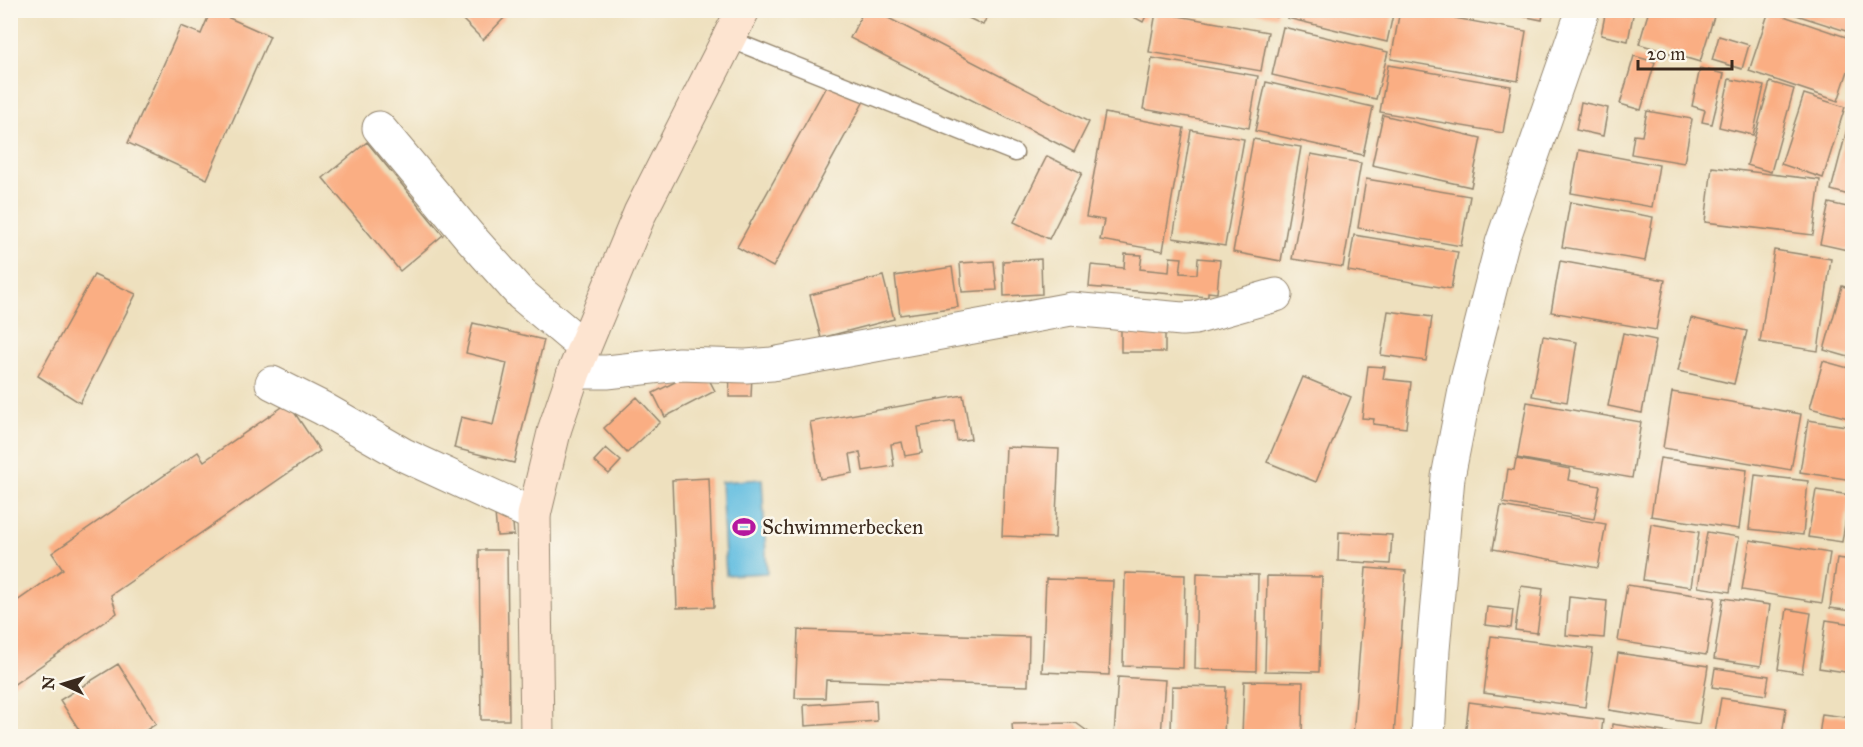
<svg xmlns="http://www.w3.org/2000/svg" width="1863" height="747" font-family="'IM FELL Great Primer',serif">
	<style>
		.water { fill: #62bde0; stroke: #4e747f; stroke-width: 1.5 }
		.building { fill: #faae83 }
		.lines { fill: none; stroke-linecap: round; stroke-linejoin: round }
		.lane-casing { stroke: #94856e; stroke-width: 19 }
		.street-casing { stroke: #94856e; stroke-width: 35 }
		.secondary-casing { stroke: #94856e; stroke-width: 35 }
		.lane { stroke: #fff; stroke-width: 16 }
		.street { stroke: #fff; stroke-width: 33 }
		.secondary { stroke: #fde4d0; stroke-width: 33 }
		.labels { text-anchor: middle; stroke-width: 5; stroke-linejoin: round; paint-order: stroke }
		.poi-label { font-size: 21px; fill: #3b2a1e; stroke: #fbf7ec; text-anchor: start }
	</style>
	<rect width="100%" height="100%" fill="#fbf7ec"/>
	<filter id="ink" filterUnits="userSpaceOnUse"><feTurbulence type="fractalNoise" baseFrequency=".0167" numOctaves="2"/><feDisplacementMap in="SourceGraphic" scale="12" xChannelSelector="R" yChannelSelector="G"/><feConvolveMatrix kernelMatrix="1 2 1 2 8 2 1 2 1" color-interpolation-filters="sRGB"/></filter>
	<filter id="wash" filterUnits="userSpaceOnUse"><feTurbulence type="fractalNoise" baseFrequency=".008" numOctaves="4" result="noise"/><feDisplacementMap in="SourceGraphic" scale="24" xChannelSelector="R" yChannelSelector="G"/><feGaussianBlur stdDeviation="1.35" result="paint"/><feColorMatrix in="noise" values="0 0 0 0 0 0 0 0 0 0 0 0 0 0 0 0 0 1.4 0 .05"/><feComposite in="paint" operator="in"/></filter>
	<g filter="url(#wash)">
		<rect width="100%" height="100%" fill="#eee0be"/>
		<path class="water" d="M762 479 767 573 726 575 721 482Z"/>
		<g id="blocks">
			<path class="building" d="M211 10 270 36 207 179 128 143 181 26 201 34Z
				M453 10H498L505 17 483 40Z
				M864 10H873L1089 122 1074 152 850 38Z
				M952 10H990L983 25Z
				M1121 10H1149L1143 22Z
				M1245 10H1278L1277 17Z
				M1289 10H1394L1387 42 1287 18Z
				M1400 10H1411L1526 31 1518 81 1391 59Z
				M1492 10H1544L1542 20Z
				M1606 10H1634L1628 41 1601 35Z
				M1649 10H1716L1700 62 1639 44Z
				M1784 10H1852V33L1784 11Z
				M1769 11 1852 39V59L1838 101 1749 71Z
				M1156 12 1268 32 1261 71 1149 52Z
				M1283 27 1388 52 1376 99 1272 75Z
				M1719 36 1749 45 1742 69 1712 60Z
				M1634 56 1655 62 1641 110 1620 104Z
				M1152 58 1258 76 1249 128 1143 109Z
				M1388 65 1511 86 1503 133 1380 112Z
				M1700 68 1724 74 1712 124 1702 122 1705 110 1692 106Z
				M1729 79 1764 86 1753 135 1719 127Z
				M829 81 864 101 773 267 737 247Z
				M1266 82 1373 107 1363 155 1255 131Z
				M1770 82 1794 89 1771 172 1747 165Z
				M1804 94 1845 107 1823 178 1781 164Z
				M1581 102 1608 108 1603 136 1576 130Z
				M1852 110V196L1831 190Z
				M1647 111 1692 119 1684 163 1631 154 1634 135 1642 136Z
				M1105 113 1184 128 1163 251 1100 240 1104 220 1086 217Z
				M1383 115 1481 138 1471 187 1372 165Z
				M1191 130 1244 139 1225 246 1173 238Z
				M1253 139 1301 147 1281 261 1233 252Z
				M367 142 443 235 400 271 323 178Z
				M1579 150 1659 165 1652 207 1571 193Z
				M1311 154 1361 163 1343 267 1292 259Z
				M1047 156 1082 173 1049 239 1014 222Z
				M1712 167 1820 180 1813 235 1705 222Z
				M1366 179 1470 196 1461 246 1358 228Z
				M1570 202 1653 217 1645 261 1562 247Z
				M1829 203 1852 208V251L1820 244Z
				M1354 235 1458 252 1451 289 1348 271Z
				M1774 250 1831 259 1818 351 1760 342Z
				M1125 254 1142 255 1140 269 1169 272 1170 257 1182 258 1180 273 1197 274 1198 258 1220 260 1217 293 1208 292V297L1089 287 1091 265 1124 268Z
				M1041 259 1042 294 1004 296 1003 261Z
				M994 261 997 290 962 292 960 263Z
				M1560 261 1665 280 1656 330 1551 312Z
				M952 267 958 307 900 315 895 276Z
				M94 275 136 294 80 403 38 376Z
				M883 276 894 319 821 338 810 295Z
				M1842 286 1852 289V358L1824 350Z
				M1388 311 1432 317 1426 361 1381 355Z
				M1691 318 1747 331 1734 384 1678 371Z
				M473 323 544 340 514 463 454 448 461 417 493 425 507 363 466 353Z
				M1165 324V352H1121V325Z
				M1623 333 1656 340 1642 413 1608 406Z
				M1543 336 1577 342 1567 402 1532 396Z
				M1823 361 1852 369V419L1810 408Z
				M1368 366 1385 367 1383 379 1411 382 1406 428 1373 424 1374 419 1362 418Z
				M703 368 715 391 665 417 653 393Z
				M730 374 752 375 751 397H729Z
				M1303 377 1351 397 1316 482 1267 462Z
				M1672 392 1801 414 1791 470 1663 448Z
				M963 395 971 439 957 441 954 421 918 427 922 453 905 456 902 442 891 444 894 466 863 471 860 452 850 454 853 473 820 479 810 422Z
				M637 397 660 422 627 453 604 428Z
				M1527 402 1641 422 1632 478 1517 458Z
				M288 403 320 451 111 595 117 613 10 687V606L63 569 52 553 198 452 204 461Z
				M1808 420 1852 427V480L1800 472Z
				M1006 447 1059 449 1055 538 1002 536Z
				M606 448 621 461 609 474 594 461Z
				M1660 458 1747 470 1739 529 1651 516Z
				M1516 459 1570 469 1568 480 1600 486 1594 519 1503 503 1508 469 1514 470Z
				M1755 475 1808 481 1803 535 1749 529Z
				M709 478 714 607 677 608 672 480Z
				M1816 490 1850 495 1842 542 1808 537Z
				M1501 506 1606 524 1598 568 1493 549Z
				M512 511 514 535 497 536 495 513Z
				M1651 524 1699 532 1691 587 1643 580Z
				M1339 532 1392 535 1390 564 1338 561Z
				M1707 532 1739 537 1730 592 1698 587Z
				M1750 540 1830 553 1822 603 1742 590Z
				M479 550H507L509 720H481Z
				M1837 558 1852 560V611L1830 608Z
				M1366 568 1406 571 1394 736H1353Z
				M1125 573 1185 575 1183 668 1123 666Z
				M1197 573 1258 575 1256 671 1195 669Z
				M1267 576 1322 577 1319 672 1265 671Z
				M1046 579 1113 581 1109 675 1042 672Z
				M1627 585 1715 598 1706 655 1618 641Z
				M1521 586 1543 589 1537 633 1515 630Z
				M1569 597 1607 601 1604 638 1566 635Z
				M1723 598 1770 605 1761 666 1714 659Z
				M1487 607 1513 610 1511 628 1485 625Z
				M1787 609 1811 613 1802 673 1778 669Z
				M1826 620 1852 624V673L1819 668Z
				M798 630 1029 637 1028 686 826 680 825 698H795Z
				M1491 636 1593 649 1585 707 1484 693Z
				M1618 653 1708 666 1699 724 1609 710Z
				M118 664 156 724 137 736H83L60 700Z
				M1715 668 1769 676 1766 695 1712 687Z
				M1118 677 1165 680 1161 736H1114Z
				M1244 681 1303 682 1302 736H1242Z
				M1172 686 1226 687 1224 736H1171Z
				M1721 698 1786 708 1782 736H1739L1715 733Z
				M876 700 877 721 805 726 804 705Z
				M1469 702 1603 720 1601 736H1465Z
				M1822 714 1852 718V736H1819Z
				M1076 723 1094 736H1013L1012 724Z
				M1612 724 1683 735V736H1611Z
				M853 733V736H829V734Z"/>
		</g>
	</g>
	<g filter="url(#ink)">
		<use href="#blocks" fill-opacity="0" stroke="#94856e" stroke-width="1.5"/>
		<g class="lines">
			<g class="lane-casing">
				<path id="lane" d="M729 39 1015 153"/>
			</g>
			<g class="street-casing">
				<path id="street" d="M379 128 469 236 521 294 584 347
					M574 372H607L679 364 746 366 772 364 1071 309 1182 319 1195 318 1276 295
					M272 383 322 408 404 455 534 515
					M1428 736 1433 650 1448 477 1467 380 1502 243 1583 10"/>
			</g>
			<g class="secondary-casing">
				<path id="secondary" d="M537 736 534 515 555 428 574 372 640 213 743 10"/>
			</g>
			<use href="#lane" class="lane"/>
			<use href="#street" class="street"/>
			<use href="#secondary" class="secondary"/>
		</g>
	</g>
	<defs>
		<g id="stadium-bare" transform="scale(1.8)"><path d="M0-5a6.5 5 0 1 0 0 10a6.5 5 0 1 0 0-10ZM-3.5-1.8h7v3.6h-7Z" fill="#b5179e" stroke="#fbf7ec" stroke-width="2.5" paint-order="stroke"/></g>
	</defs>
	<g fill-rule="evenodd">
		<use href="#stadium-bare" x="744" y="527"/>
	</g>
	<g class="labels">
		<g class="poi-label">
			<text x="762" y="534">Schwimmerbecken</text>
		</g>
	</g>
	<rect width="1863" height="747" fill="none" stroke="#fbf7ec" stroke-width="36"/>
	<g transform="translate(63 684) rotate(274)" stroke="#fbf7ec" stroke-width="4.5" paint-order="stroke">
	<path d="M0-4.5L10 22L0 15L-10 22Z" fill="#3b2a1e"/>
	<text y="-9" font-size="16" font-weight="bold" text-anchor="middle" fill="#3b2a1e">N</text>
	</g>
	<path d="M1638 60v9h94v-9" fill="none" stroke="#3b2a1e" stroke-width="3"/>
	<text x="1647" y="60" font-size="18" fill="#3b2a1e" stroke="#fbf7ec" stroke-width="4.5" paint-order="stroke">20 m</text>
</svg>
